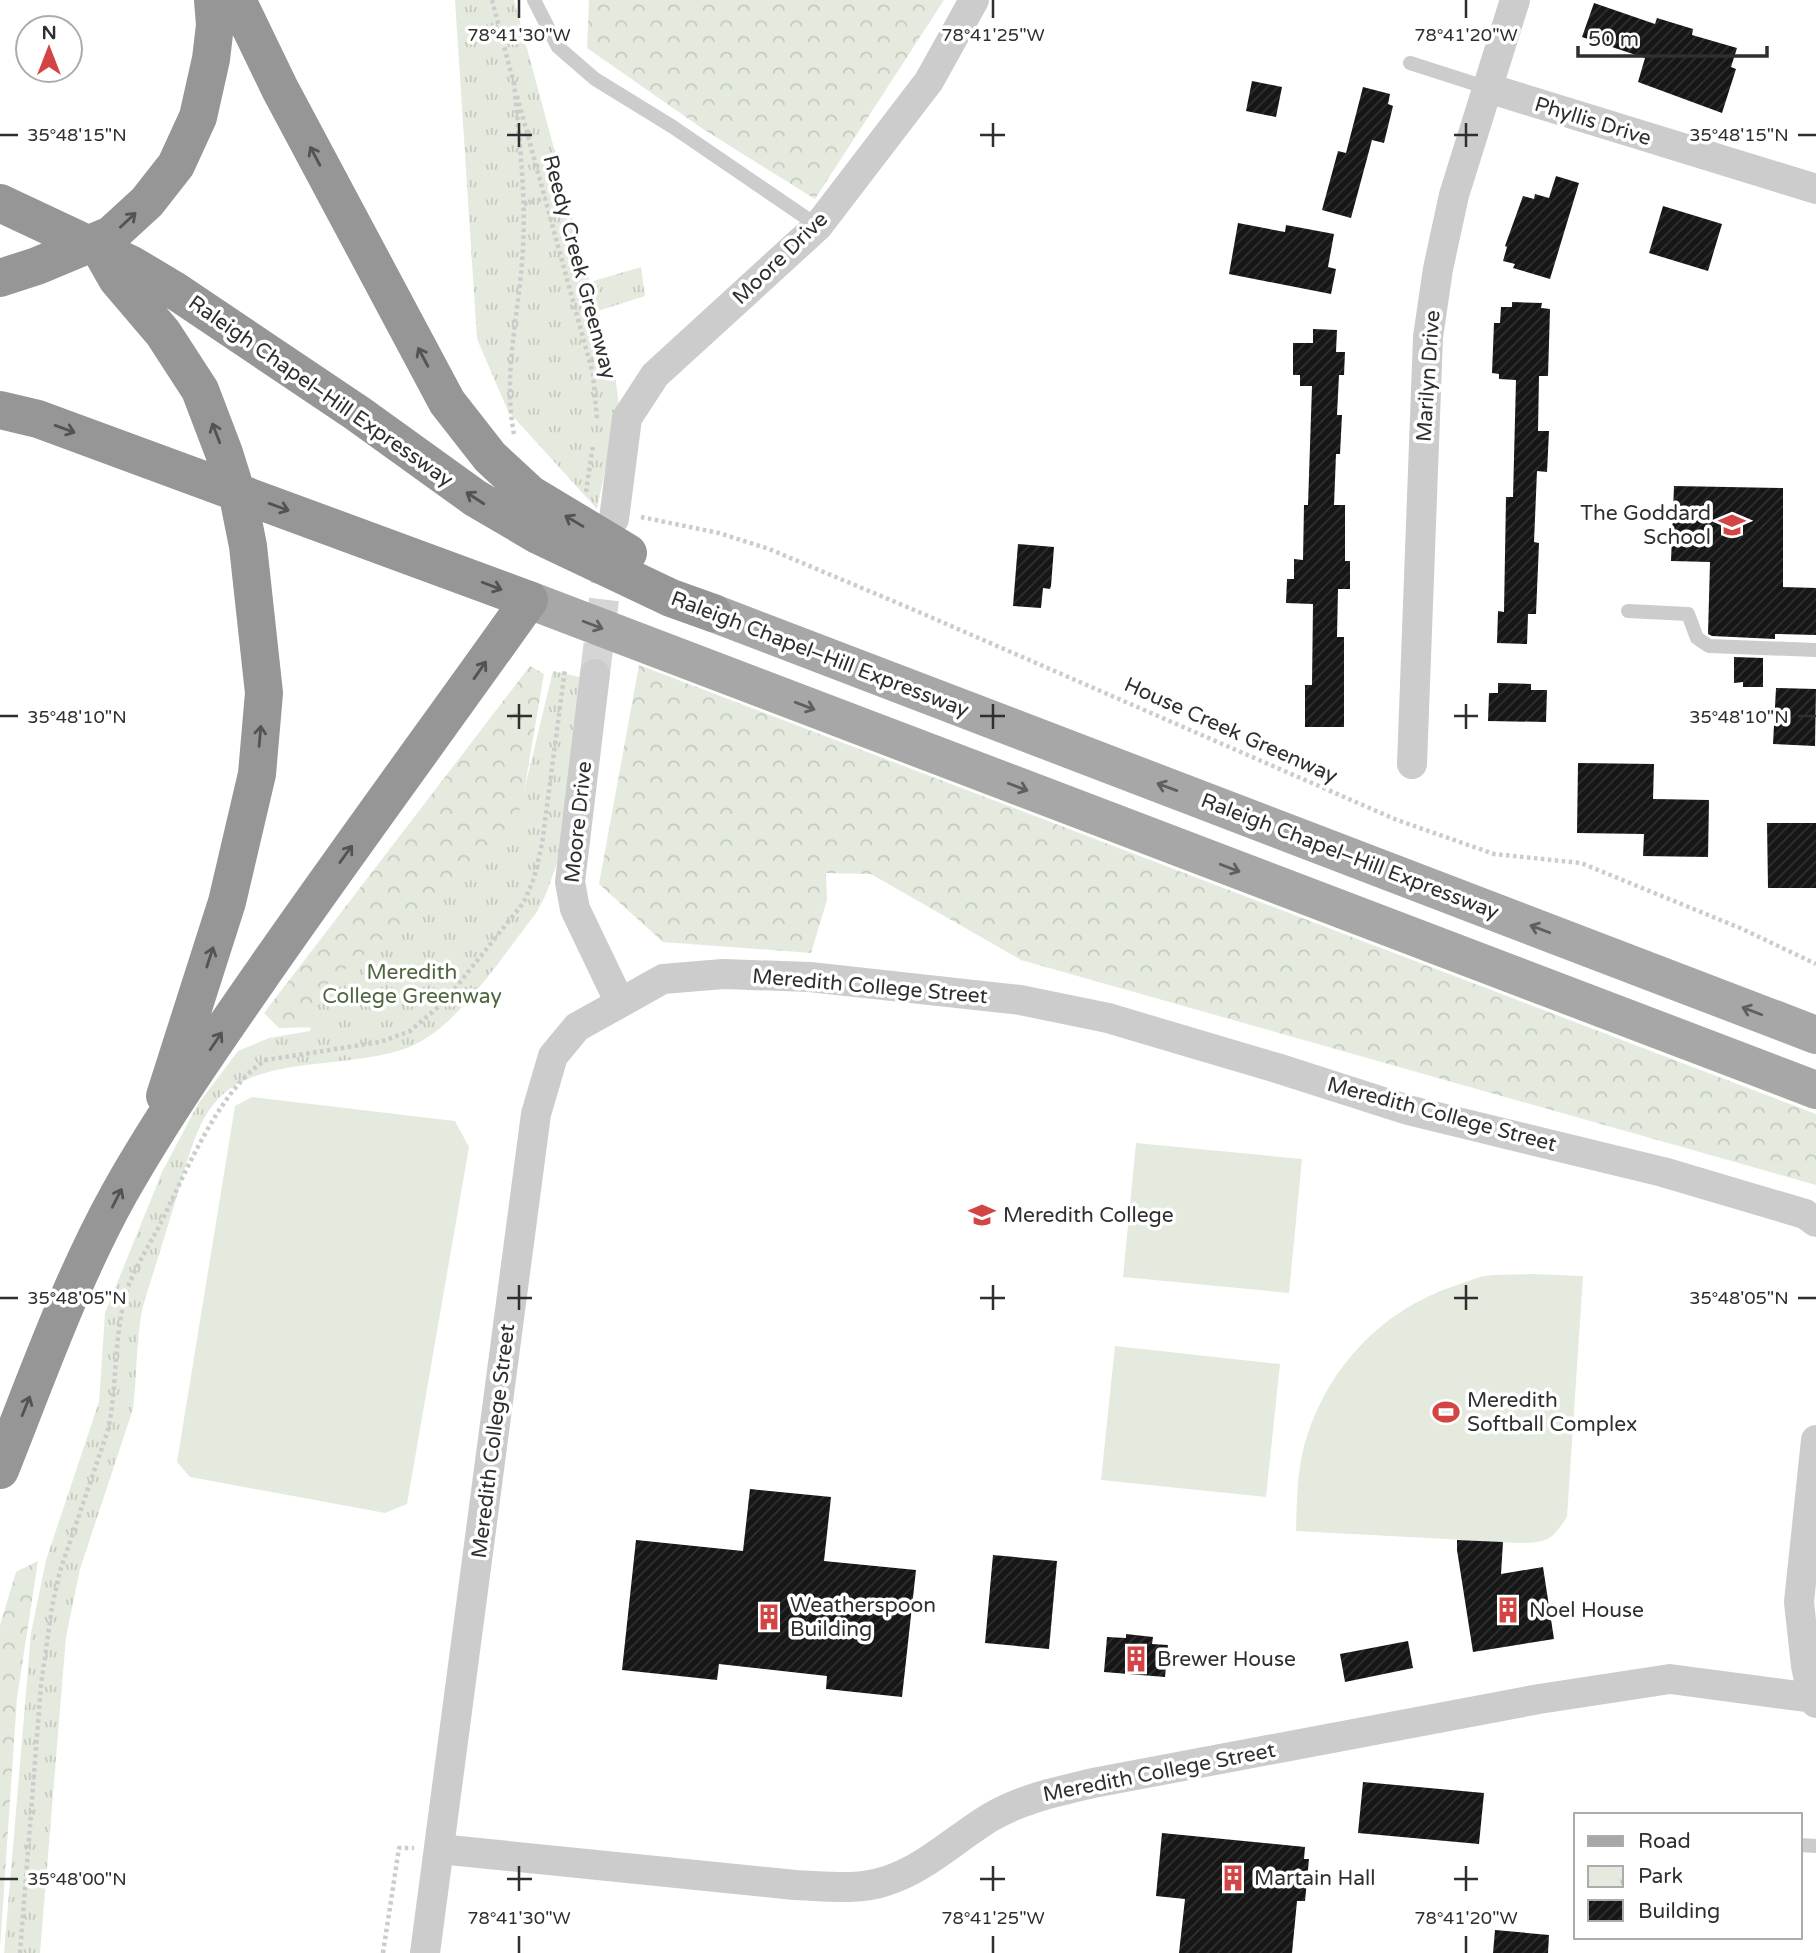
<svg xmlns="http://www.w3.org/2000/svg" width="1816" height="1953" font-family="'Varela Round',sans-serif">
	<style>
		.forest { fill: url(#forest-crowns) }
		.park { fill: url(#park-tufts) }
		.pitch { fill: #e4ebde }
		.building { fill: url(#building-hatch) }
		.lines { fill: none; stroke-linecap: round; stroke-linejoin: round }
		.minor-tunnel { stroke: #d5d5d5; stroke-width: 30; stroke-dasharray: 30 15; stroke-linecap: butt }
		.path { stroke: #ccc; stroke-width: 4.5; stroke-dasharray: 3.5 3.5; stroke-linecap: butt }
		.service { stroke: #ccc; stroke-width: 14 }
		.minor { stroke: #ccc; stroke-width: 30 }
		.primary { stroke: #a7a7a7; stroke-width: 38 }
		.motorway { stroke: #969696; stroke-width: 38 }
		.oneway { stroke: #535353 }
		.oneway2 { stroke: #5f5f5f }
		.ticks { fill: none; stroke: #2f2f2f; stroke-width: 2.5 }
		.labels { text-anchor: middle; stroke-width: 7; stroke-linejoin: round; paint-order: stroke }
		.street-label { font-size: 21px; fill: #2f2f2f; stroke: #fff }
		.poi-label { font-size: 21px; fill: #2f2f2f; stroke: #fff; text-anchor: start }
		.park-label { font-size: 21px; fill: #506641; stroke: #fff }
		.ticks-label { font-size: 18px; text-anchor: middle; fill: #2f2f2f; stroke: #fff; stroke-width: 7; stroke-linejoin: round; paint-order: stroke }
	</style>
	<defs>
		<pattern id="forest-crowns" width="20" height="18" patternUnits="userSpaceOnUse" patternTransform="scale(1.75)"><rect width="20" height="18" fill="#e4ebde"/><path d="M2 6a3 3 0 1 1 6 0M12 15a3 3 0 1 1 6 0" fill="none" stroke="#c4cabf"/></pattern>
		<pattern id="park-tufts" width="24" height="20" patternUnits="userSpaceOnUse" patternTransform="scale(1.75)"><rect width="24" height="20" fill="#e4ebde"/><path d="M3 7l-1-3M5 7V3M7 7l1-3M15 17l-1-3M17 17v-4M19 17l1-3" fill="none" stroke="#c4cabf"/></pattern>
		<pattern id="building-hatch" width="6" height="6" patternUnits="userSpaceOnUse" patternTransform="scale(1.75)"><rect width="6" height="6" fill="#161616"/><path d="M-1 1l2-2M0 6l6-6M5 7l2-2" fill="none" stroke="#303030"/></pattern>
	</defs>
	<rect width="100%" height="100%" fill="#fff"/>
	<path class="forest" d="M589 0H944L815 199 703 129 587 48Z
		M639 665 1816 1114V1185L1021 960 871 874 826 873 827 900 811 953 663 942 599 884Z
		M530 666 544 674 513 856 369 1026 279 1028 264 1013Z
		M38 1561 17 1698 0 1947V1625L16 1572Z"/>
	<path class="park" d="M455 0H514L590 282 641 267 645 296 598 311 615 374 619 406 597 509 508 411 477 339Z
		M553 671 584 678 560 855 546 894 537 912C506 951 460 1023 416 1044 361 1071 262 1053 219 1098 194 1124 187 1165 176 1199 165 1236 153 1273 142 1310 136 1343 137 1376 133 1409L80 1569 66 1637 40 1953H4L31 1633 46 1560 99 1402 105 1313 162 1172 198 1104 238 1051 269 1038 310 1031 317 992 513 836Z"/>
	<path class="pitch" d="M252 1097 455 1121 469 1147 407 1504 385 1513 190 1477 177 1462 235 1106Z
		M1136 1143 1302 1159 1289 1293 1123 1277Z
		M1532 1274 1583 1276 1567 1517C1551 1541 1548 1542 1520 1543L1296 1531C1297 1499 1297 1466 1307 1436 1330 1365 1383 1310 1454 1286 1464 1283 1474 1278 1484 1276 1500 1274 1517 1275 1532 1274Z
		M1115 1346 1280 1364 1266 1497 1101 1480Z"/>
	<path class="building" d="M1594 3 1655 24 1657 18 1693 29 1692 35 1737 48 1731 67 1736 69 1722 113 1638 82 1645 58 1582 37Z
		M1252 81 1282 87 1276 117 1246 111Z
		M1363 87 1390 94 1388 104 1393 106 1384 143 1372 140 1351 218 1322 210 1338 151 1346 153Z
		M1556 176 1579 183 1550 279 1513 268 1515 264 1503 261 1507 247 1505 246 1523 196 1534 199 1535 194 1549 198Z
		M1663 206 1722 224 1708 271 1649 253Z
		M1238 223 1285 232 1286 225 1334 234 1328 267 1336 269 1331 294 1229 274Z
		M1512 302 1542 303 1541 308 1550 309 1548 376H1539L1538 431H1549L1547 472 1537 471 1534 542 1539 543 1536 614H1528L1527 644 1497 643 1498 611 1504 612 1506 497H1513L1516 380 1499 379V374L1492 373 1494 323H1500L1501 307H1512Z
		M1313 329 1337 330 1336 352H1345L1344 375H1339L1337 415H1342L1340 454H1336L1334 505H1345V561H1350V589H1338L1337 637H1344V727H1305V685H1312L1313 604 1286 603 1287 579H1294V559L1303 560 1304 505H1308L1312 386H1300V375H1293V343H1313Z
		M1674 486 1783 488V587L1816 588V635L1775 634V639L1712 636 1708 634 1710 562 1671 561Z
		M1018 544 1054 547 1051 586 1050 589 1043 588 1041 608 1013 606Z
		M1734 657 1763 658V687H1743V682L1734 683Z
		M1498 683 1531 684V690H1547L1546 722 1488 721 1489 693H1498Z
		M1776 688 1816 689 1815 746 1773 744Z
		M1578 763 1654 764 1653 799 1709 800 1708 857 1643 856 1644 834 1577 833Z
		M1767 823H1816V888H1768Z
		M750 1489 831 1497 824 1561 916 1570 902 1697 826 1689 827 1676 719 1664 717 1680 622 1670 636 1540 743 1551Z
		M1457 1540 1503 1542 1501 1574 1543 1567 1554 1639 1473 1652 1457 1550Z
		M993 1555 1057 1561 1049 1649 985 1643Z
		M1126 1634 1153 1637 1152 1644 1168 1645 1165 1677 1104 1672 1107 1637 1126 1638Z
		M1408 1641 1413 1668 1345 1682 1340 1654Z
		M1363 1782 1484 1793 1479 1844 1358 1833Z
		M1162 1833 1305 1847 1304 1859H1309L1305 1901H1297L1292 1953H1179L1185 1899 1156 1896Z
		M1495 1930 1549 1935 1548 1953H1493Z"/>
	<g class="lines">
		<path class="minor-tunnel" d="M595 674 610 549"/>
		<path class="path" d="M492 0 514 84
			M517 96 593 374 597 419
			M524 204 546 198
			M514 434C502 373 520 310 523 248 526 193 519 138 514 83
			M586 492 593 445
			M641 517 719 533 769 549 912 609 1397 820 1494 854 1581 863 1740 928 1816 964
			M20 1953 41 1685 52 1607 60 1571 108 1430C118 1383 113 1333 128 1287 136 1266 149 1245 160 1225 183 1178 220 1087 266 1060L380 1042 410 1031 444 1002 524 902 534 878 542 844 565 669
			M383 1953 399 1848H414"/>
		<path class="service" d="M534 0 558 47 595 79 673 127 818 226
			M1410 63 1488 88
			M1628 611 1688 614 1697 638 1709 646 1816 650
			M1800 1845 1816 1846"/>
		<path class="minor" d="M1488 88 1816 189
			M614 519 627 418 655 375 818 226 929 81 974 0
			M595 674 570 882 575 909 620 1003
			M1412 764 1428 337 1438 269 1454 195 1515 0
			M1816 1440 1799 1602 1806 1666 1813 1698 1816 1703
			M439 1849 795 1885C825 1886 857 1891 886 1881 925 1869 956 1838 991 1817 1024 1798 1056 1792 1093 1783L1539 1699 1670 1679 1813 1698
			M425 1953 536 1114 553 1056 577 1027 663 979 723 974 810 977 1020 1000 1108 1018 1280 1069 1408 1110 1663 1172 1805 1214 1816 1222"/>
		<path class="primary" d="M529 600 1816 1090
			M713 613 1816 1035"/>
		<path class="motorway" d="M237 0 280 89 447 402 490 457 530 494 628 553
			M0 203 132 265 174 290 357 413 475 498 538 535 671 598 713 613
			M100 249 117 279 163 333 200 390 224 453 239 501 248 546 264 693 257 774 227 902 165 1096
			M0 278 37 266 111 235 147 202 176 165 198 117 211 59 215 25 213 0
			M0 410 38 419 529 600C441 724 351 846 264 971 214 1043 163 1116 120 1192 71 1280 37 1377 0 1470"/>
	</g>
	<defs><path id="oneway-shaft" d="M-6 0H5M1.5-3L5.5 0L1.5 3" fill="none" stroke-width="1.6" stroke-linecap="round" stroke-linejoin="round" transform="scale(1.75)"/></defs>
	<g class="oneway">
		<use href="#oneway-shaft" transform="translate(315 156) rotate(-118)"/>
		<use href="#oneway-shaft" transform="translate(128 220) rotate(-43)"/>
		<use href="#oneway-shaft" transform="translate(423 357) rotate(-118)"/>
		<use href="#oneway-shaft" transform="translate(65 429) rotate(20)"/>
		<use href="#oneway-shaft" transform="translate(216 433) rotate(-111)"/>
		<use href="#oneway-shaft" transform="translate(475 498) rotate(-147)"/>
		<use href="#oneway-shaft" transform="translate(279 507) rotate(20)"/>
		<use href="#oneway-shaft" transform="translate(574 521) rotate(-149)"/>
		<use href="#oneway-shaft" transform="translate(492 586) rotate(21)"/>
		<use href="#oneway-shaft" transform="translate(480 670) rotate(-55)"/>
		<use href="#oneway-shaft" transform="translate(260 736) rotate(-85)"/>
		<use href="#oneway-shaft" transform="translate(346 854) rotate(-54)"/>
		<use href="#oneway-shaft" transform="translate(210 957) rotate(-72)"/>
		<use href="#oneway-shaft" transform="translate(216 1041) rotate(-56)"/>
		<use href="#oneway-shaft" transform="translate(117 1198) rotate(-63)"/>
		<use href="#oneway-shaft" transform="translate(26 1406) rotate(-68)"/>
	</g>
	<g class="oneway2">
		<use href="#oneway-shaft" transform="translate(593 625) rotate(21)"/>
		<use href="#oneway-shaft" transform="translate(805 706) rotate(21)"/>
		<use href="#oneway-shaft" transform="translate(1018 787) rotate(21)"/>
		<use href="#oneway-shaft" transform="translate(1167 787) rotate(-160)"/>
		<use href="#oneway-shaft" transform="translate(1230 868) rotate(21)"/>
		<use href="#oneway-shaft" transform="translate(1540 929) rotate(-159)"/>
		<use href="#oneway-shaft" transform="translate(1752 1011) rotate(-159)"/>
	</g>
	<path class="ticks" d="M519 0V18M993 0V18M1466 0V18M519 123V147M993 123V147M1466 123V147M0 135H18M507 135H532M980 135H1005M1454 135H1478M1798 135H1816M519 704V729M993 704V729M1466 704V729M0 716H18M507 716H532M980 716H1005M1454 716H1478M1798 716H1816M519 1285V1310M993 1285V1310M1466 1285V1310M0 1298H18M507 1298H532M980 1298H1005M1454 1298H1478M1798 1298H1816M519 1866V1891M993 1866V1891M1466 1866V1891M0 1879H18M507 1879H532M980 1879H1005M1454 1879H1478M519 1936V1953M993 1936V1953M1466 1936V1953"/>
	<defs>
		<g id="school-bare" transform="scale(2.1)"><path d="M0-5L7-2L0 1L-7-2ZM-4 1L0 2.5L4 1V4Q0 6-4 4Z" fill="#d34444" stroke="#fff" stroke-width="2.5" paint-order="stroke"/></g>
		<g id="university-bare" transform="scale(2.1)"><path d="M0-5L7-2L0 1L-7-2ZM-4 1L0 2.5L4 1V4Q0 6-4 4Z" fill="#d34444" stroke="#fff" stroke-width="2.5" paint-order="stroke"/></g>
		<g id="stadium-bare" transform="scale(2.1)"><path d="M0-5a6.5 5 0 1 0 0 10a6.5 5 0 1 0 0-10ZM-3.5-1.8h7v3.6h-7Z" fill="#d34444" stroke="#fff" stroke-width="2.5" paint-order="stroke"/></g>
		<g id="building-bare" transform="scale(2.1)"><path d="M-4-6H4V6H1V3H-1V6H-4ZM-2.5-4.3h1.7v1.8h-1.7ZM.8-4.3h1.7v1.8H.8ZM-2.5-1h1.7V.8h-1.7ZM.8-1h1.7V.8H.8Z" fill="#d34444" stroke="#fff" stroke-width="2.5" paint-order="stroke"/></g>
	</defs>
	<g fill-rule="evenodd">
		<use href="#school-bare" x="1732" y="525"/>
		<use href="#university-bare" x="982" y="1215"/>
		<use href="#stadium-bare" x="1446" y="1412"/>
		<use href="#building-bare" x="1508" y="1610"/>
		<use href="#building-bare" x="769" y="1617"/>
		<use href="#building-bare" x="1136" y="1659"/>
		<use href="#building-bare" x="1233" y="1878"/>
	</g>
	<g class="labels">
		<g class="street-label">
			<text transform="translate(1593 121) rotate(17)" y="7">Phyllis Drive</text>
			<text transform="translate(780 258) rotate(-44)" y="7">Moore Drive</text>
			<text transform="translate(580 267) rotate(75)" y="7">Reedy Creek Greenway</text>
			<text transform="translate(1428 376) rotate(-86)" y="7">Marilyn Drive</text>
			<text transform="translate(321 391) rotate(35)" y="7">Raleigh Chapel–Hill Expressway</text>
			<text transform="translate(820 654) rotate(21)" y="7">Raleigh Chapel–Hill Expressway</text>
			<text transform="translate(1231 730) rotate(24)" y="7">House Creek Greenway</text>
			<text transform="translate(578 822) rotate(-84)" y="7">Moore Drive</text>
			<text transform="translate(1350 856) rotate(21)" y="7">Raleigh Chapel–Hill Expressway</text>
			<text transform="translate(870 986) rotate(5)" y="7">Meredith College Street</text>
			<text transform="translate(1442 1114) rotate(15)" y="7">Meredith College Street</text>
			<text transform="translate(493 1441) rotate(-83)" y="7">Meredith College Street</text>
			<text transform="translate(1159 1772) rotate(-11)" y="7">Meredith College Street</text>
		</g>
		<g class="poi-label">
			<text x="1711" y="520" text-anchor="end">The Goddard<tspan x="1711" dy="24">School</tspan></text>
			<text x="1003" y="1222">Meredith College</text>
			<text x="1467" y="1407">Meredith<tspan x="1467" dy="24">Softball Complex</tspan></text>
			<text x="790" y="1612">Weatherspoon<tspan x="790" dy="24">Building</tspan></text>
			<text x="1529" y="1617">Noel House</text>
			<text x="1157" y="1666">Brewer House</text>
			<text x="1254" y="1885">Martain Hall</text>
		</g>
		<g class="park-label">
			<text x="412" y="979">Meredith<tspan x="412" dy="24">College Greenway</tspan></text>
		</g>
	</g>
	<g class="ticks-label">
		<text x="519" y="41">78°41'30"W</text>
		<text x="993" y="41">78°41'25"W</text>
		<text x="1466" y="41">78°41'20"W</text>
		<text x="77" y="141">35°48'15"N</text>
		<text x="1739" y="141">35°48'15"N</text>
		<text x="77" y="723">35°48'10"N</text>
		<text x="1739" y="723">35°48'10"N</text>
		<text x="77" y="1304">35°48'05"N</text>
		<text x="1739" y="1304">35°48'05"N</text>
		<text x="77" y="1885">35°48'00"N</text>
		<text x="519" y="1924">78°41'30"W</text>
		<text x="993" y="1924">78°41'25"W</text>
		<text x="1466" y="1924">78°41'20"W</text>
	</g>
	<rect x="1574" y="1813" width="228" height="126" fill="#ffffff" stroke="#acacac" stroke-width="2"/>
	<rect x="1588" y="1836" width="35" height="10" fill="#a7a7a7" stroke="#acacac" stroke-width="2"/>
	<text x="1638" y="1848" font-size="21" fill="#2f2f2f">Road</text>
	<rect x="1588" y="1866" width="35" height="21" fill="url(#park-tufts)" stroke="#acacac" stroke-width="2"/>
	<text x="1638" y="1883" font-size="21" fill="#2f2f2f">Park</text>
	<rect x="1588" y="1900" width="35" height="21" fill="url(#building-hatch)" stroke="#acacac" stroke-width="2"/>
	<text x="1638" y="1918" font-size="21" fill="#2f2f2f">Building</text>
	<g transform="translate(49 49)"><circle r="33" fill="#ffffff" stroke="#acacac" stroke-width="2"/>
	<path d="M0-5L12 26L0 18L-12 26Z" fill="#d34444"/>
	<text y="-10" font-size="19" font-weight="bold" text-anchor="middle" fill="#2f2f2f">N</text>
	</g>
	<path d="M1578 46v10h189v-10" fill="none" stroke="#2f2f2f" stroke-width="3.5"/>
	<text x="1588" y="46" font-size="21" fill="#2f2f2f" stroke="#ffffff" stroke-width="5" paint-order="stroke">50 m</text>
</svg>
